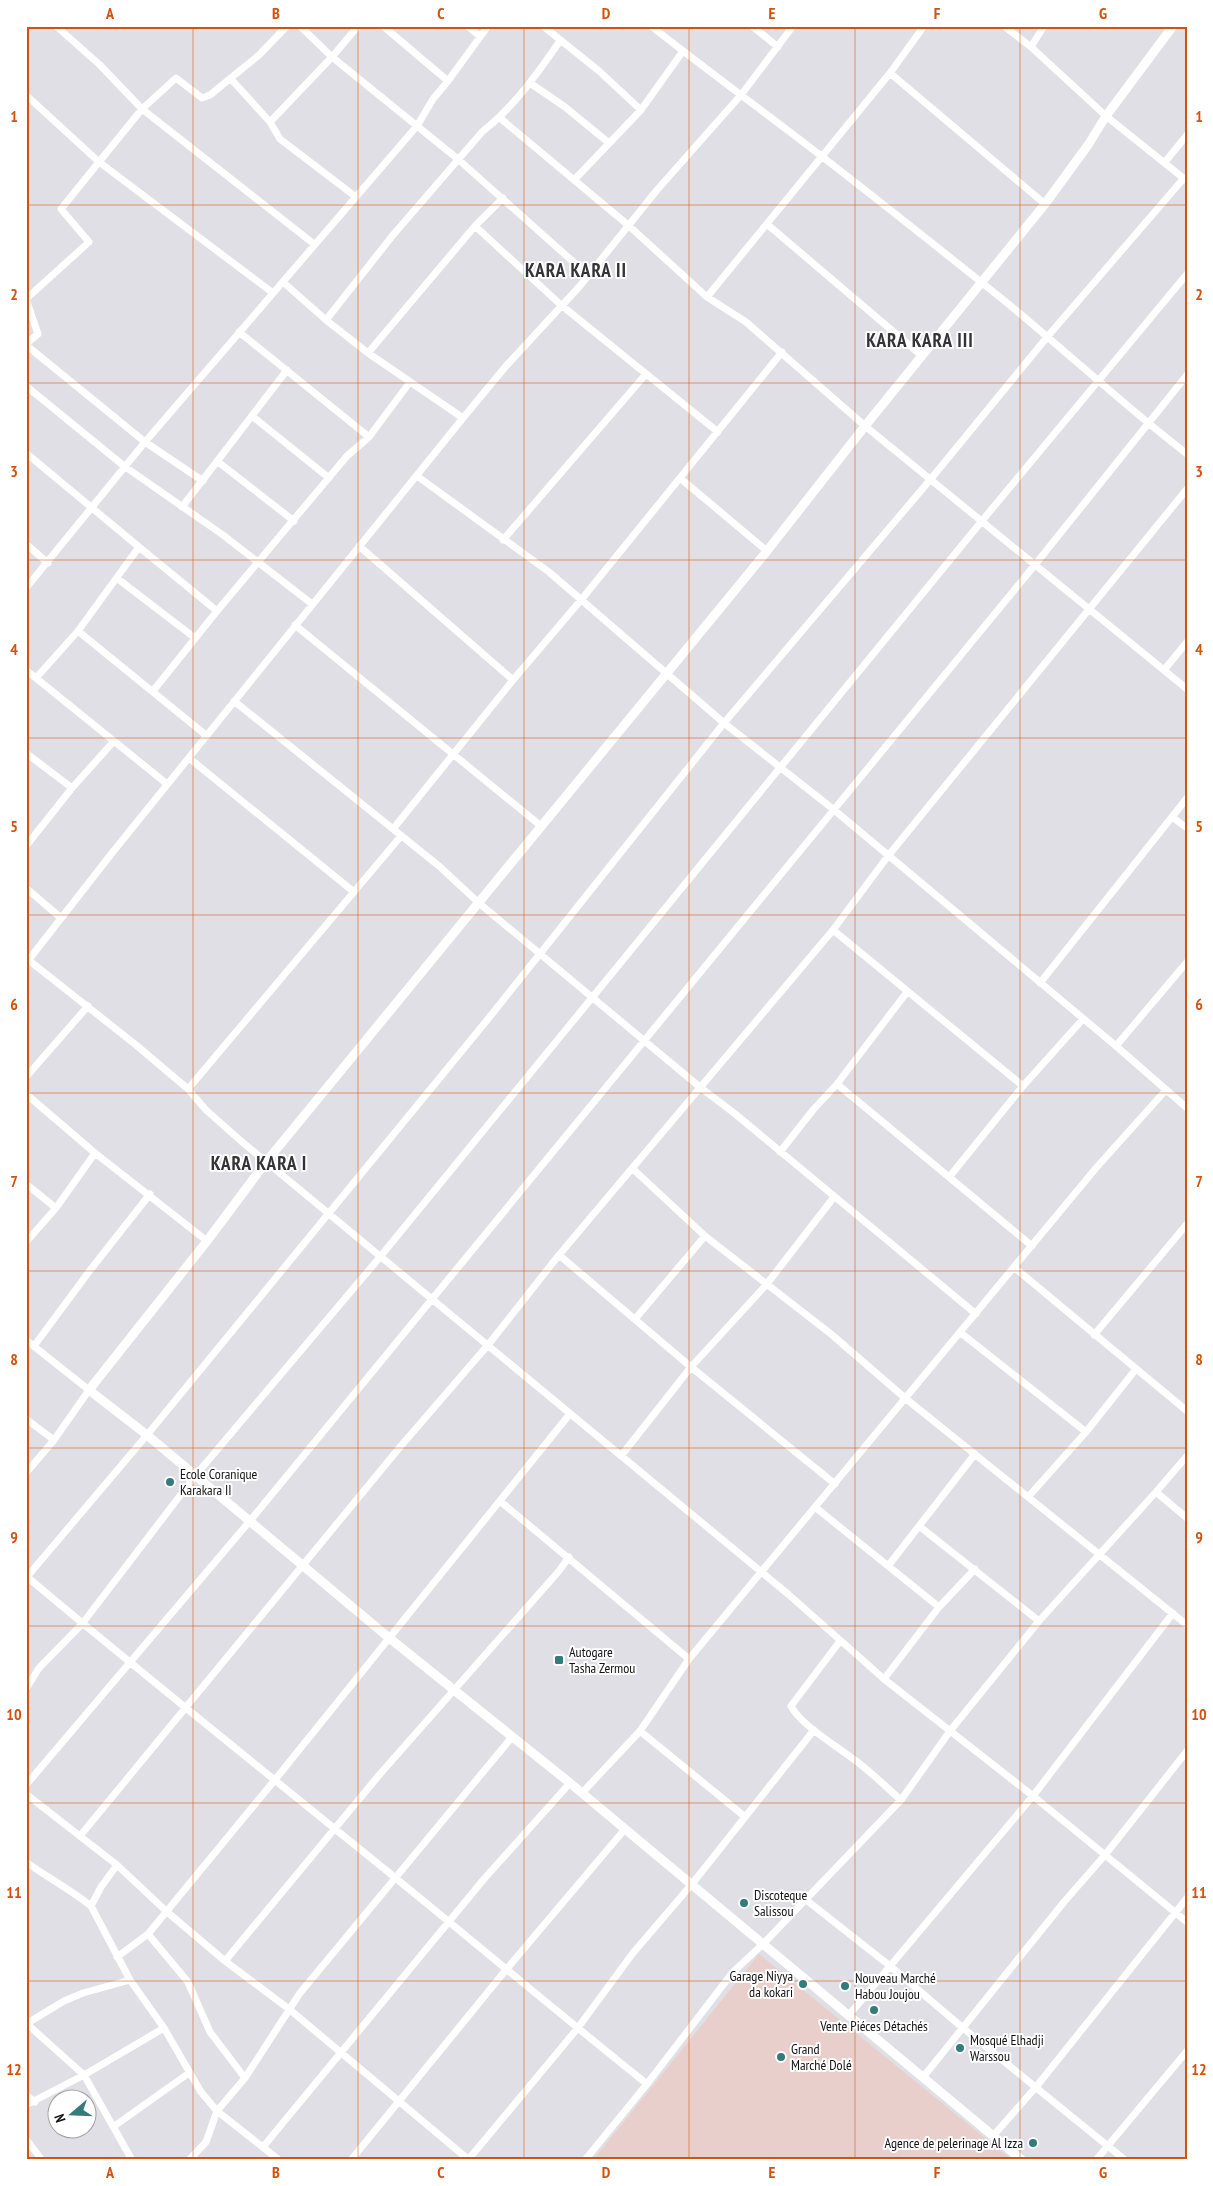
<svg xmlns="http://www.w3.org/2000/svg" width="1213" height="2186" font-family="'PT Sans Narrow',sans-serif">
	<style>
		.commercial { fill: #e9cfcb }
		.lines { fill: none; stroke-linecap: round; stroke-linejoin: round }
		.minor { stroke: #fff; stroke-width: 7 }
		.tertiary { stroke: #fff; stroke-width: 9 }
		.grid { fill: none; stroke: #d3520d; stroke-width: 1; stroke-opacity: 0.55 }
		.poi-dot { fill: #337c7c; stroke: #fff; stroke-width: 2 }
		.labels { text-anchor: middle; stroke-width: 4; stroke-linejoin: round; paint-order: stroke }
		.poi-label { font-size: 14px; fill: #131315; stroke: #fff; text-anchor: start }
		.district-label { font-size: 19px; font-weight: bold; letter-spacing: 1px; fill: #343438; stroke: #fff }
		.neatline { fill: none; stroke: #d3520d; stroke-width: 2 }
		.grid-label { font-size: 16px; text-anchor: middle; font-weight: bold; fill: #d3520d }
	</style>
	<rect width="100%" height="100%" fill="#dfdfe5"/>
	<path class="commercial" d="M759 1954 1012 2160H593Z"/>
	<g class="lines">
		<path class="minor" d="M56 26 100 65 142 109 314 244
			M300 26 332 57 459 160 588 275
			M383 26 448 81
			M467 26 480 36
			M543 26 599 71 641 110
			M651 26C707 70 764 112 820 155 881 202 941 250 1001 298 1064 349 1123 405 1187 454
			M752 26 778 47
			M1004 26 1031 47 1106 116 1187 181
			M1031 47 1044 26
			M890 73 1045 204
			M231 79 270 122
			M530 83 565 107 609 143
			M26 95 99 162 61 209 89 242 26 299
			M500 118 628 225 707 297 746 322 865 426 1187 689
			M1165 162 1187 135
			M575 179 641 110 683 51
			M356 197 280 139 270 122 332 57 358 26
			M503 198 475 226 561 305 718 432
			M768 225 922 356
			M283 282 326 320 368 353 463 418
			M273 293 99 162 142 109 176 78 202 98 210 95 259 55 287 26
			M707 297 890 73 924 26
			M26 299 38 334 26 344
			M326 320 393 235 482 132C514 107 537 74 560 41
			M239 332 369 437
			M26 345 145 442 203 481
			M368 353 475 226
			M26 386 124 466 223 535 312 604
			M252 416 329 478
			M26 453 139 547 78 631 36 678
			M217 461 294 521
			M417 476 549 572 724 723 833 809 1116 1046 1187 1108
			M680 478 767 551
			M182 507 287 370
			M503 540 646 374
			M26 544 48 563
			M359 546 513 680
			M139 547 217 611
			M118 579 195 638
			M26 588 145 442 417 126 433 99 448 81 488 26
			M295 625 541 826
			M78 631 207 736
			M26 670 167 784
			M1164 670 1187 642
			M153 691 217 611 347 456 369 437 410 382
			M234 701 439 866 480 904 701 1088 734 1113 976 1314
			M26 753 72 788
			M189 758 354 892
			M1172 817 1187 828
			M393 829 513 680 581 600 782 352
			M26 846 72 788 114 741
			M26 888 61 918
			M833 930 1023 1086
			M26 958 136 1045 188 1089 206 1110 241 1141 788 1594 884 1679 1033 1796 1187 1922
			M27 962 112 853 463 418 506 366 579 287 657 190 741 95 793 26
			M1040 983 1187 798
			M1116 1046 1187 962
			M26 1077 88 1006
			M837 1084 1032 1246
			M188 1089 401 836
			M26 1094 95 1153 207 1241
			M780 1152 813 1110 837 1084 907 992
			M633 1169 705 1236 831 1334 905 1398 1187 1625
			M950 1176 1023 1086 1083 1019
			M26 1184 56 1208
			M26 1242 56 1208 95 1153
			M559 1255 691 1367 835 1484
			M1015 1268 1187 1411
			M635 1319 705 1236
			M961 1333 1086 1432
			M1094 1335 1187 1224
			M26 1340 89 1390 54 1440 26 1473
			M34 1346 91 1269 150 1194
			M26 1419 54 1440
			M621 1456 691 1367 766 1285 834 1197
			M1156 1492 1187 1518
			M1029 1496 1086 1432 1136 1369
			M500 1501 689 1659
			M815 1507 939 1607
			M919 1526 1039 1621
			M888 1566 975 1454
			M26 1576C128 1662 232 1745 335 1829 440 1913 542 2000 647 2084
			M26 1578 147 1435 488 1019 724 723 930 480 1048 336 1184 178
			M840 1641 791 1706C801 1726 842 1749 860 1764 874 1775 887 1788 901 1800
			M884 1679 939 1607 975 1569
			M26 1689 39 1668 82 1624 195 1476 380 1257 981 522 1187 274
			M640 1731 744 1816
			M26 1785 249 1522 1034 566 1187 375
			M582 1793 640 1731 689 1659 1096 1168 1165 1091
			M26 1794 117 1865 166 1911 225 1961 289 2009 469 2160
			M80 1836 400 1447 488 1345 559 1255 833 930 888 856 1187 489
			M26 1862C48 1878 70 1889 91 1906
			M117 1865 101 1887 91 1906 130 1980 164 2028 201 2092 217 2111 206 2142 189 2160
			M805 1899 890 1966 963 2028 1125 2160
			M148 1934 188 1982 210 2032 245 2078
			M117 1957 148 1934 274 1781 569 1415
			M225 1961 380 1774 559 1571 569 1557
			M849 2015 1033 1796 1173 1613
			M26 2023 84 2075 132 2160
			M26 2024 64 2001 83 1993 130 1980
			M924 2076 1064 1902 1105 1855 1187 1751
			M26 2095 35 2102
			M26 2105 84 2075 164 2028
			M113 2127 189 2073
			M993 2136 1036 2087 1187 1898
			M26 2139 42 2160
			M263 2147 484 1879 570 1783
			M279 2160 217 2111 245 2078 300 1993 512 1737
			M351 2160 505 1971 625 1829
			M468 2160 577 2029 633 1953 692 1884 814 1730
			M585 2160 647 2084 733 1972 763 1944 901 1800 950 1731 1039 1621 1156 1492 1187 1456
			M1096 2160 1187 2051"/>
		<path class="tertiary" d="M1022 2160 570 1783 388 1637 147 1435 89 1390 207 1241 266 1162 767 551 865 426 1045 204 1088 145 1106 116 1173 26"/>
	</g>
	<path class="grid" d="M193 26V2160M358 26V2160M524 26V2160M689 26V2160M855 26V2160M1020 26V2160M26 205H1187M26 383H1187M26 560H1187M26 738H1187M26 915H1187M26 1093H1187M26 1271H1187M26 1448H1187M26 1626H1187M26 1803H1187M26 1981H1187"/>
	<g class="poi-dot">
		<circle cx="170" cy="1482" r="5"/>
		<rect x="554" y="1655" width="10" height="10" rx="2.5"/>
		<circle cx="744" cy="1903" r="5"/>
		<circle cx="803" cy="1984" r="5"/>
		<circle cx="845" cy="1986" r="5"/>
		<circle cx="874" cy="2010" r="5"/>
		<circle cx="960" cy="2048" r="5"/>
		<circle cx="781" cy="2057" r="5"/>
		<circle cx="1033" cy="2143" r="5"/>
	</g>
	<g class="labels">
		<g class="poi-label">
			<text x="180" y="1479">Ecole Coranique<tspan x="180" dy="16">Karakara II</tspan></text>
			<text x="569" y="1657">Autogare<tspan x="569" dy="16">Tasha Zermou</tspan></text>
			<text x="754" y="1900">Discoteque<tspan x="754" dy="16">Salissou</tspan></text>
			<text x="793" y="1981" text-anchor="end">Garage Niyya<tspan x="793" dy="16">da kokari</tspan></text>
			<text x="855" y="1983">Nouveau Marché<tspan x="855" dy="16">Habou Joujou</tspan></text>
			<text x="874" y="2031" text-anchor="middle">Vente Piéces Détachés</text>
			<text x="970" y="2045">Mosqué Elhadji<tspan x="970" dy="16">Warssou</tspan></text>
			<text x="791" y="2054">Grand<tspan x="791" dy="16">Marché Dolé</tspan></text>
			<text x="1023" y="2148" text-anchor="end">Agence de pelerinage Al Izza</text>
		</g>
		<g class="district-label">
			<text x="576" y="277">KARA KARA II</text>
			<text x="920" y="347">KARA KARA III</text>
			<text x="259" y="1170">KARA KARA I</text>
		</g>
	</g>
	<rect width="1213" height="2186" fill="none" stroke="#ffffff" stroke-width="55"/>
	<g transform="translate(72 2114) rotate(251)"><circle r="24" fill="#ffffff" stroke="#a1a1a1"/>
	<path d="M0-4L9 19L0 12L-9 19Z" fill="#337c7c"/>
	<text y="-8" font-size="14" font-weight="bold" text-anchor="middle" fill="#131315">N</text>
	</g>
	<rect x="28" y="28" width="1158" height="2130" class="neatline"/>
	<g class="grid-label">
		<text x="110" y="19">A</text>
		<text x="276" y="19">B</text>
		<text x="441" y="19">C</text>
		<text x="606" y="19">D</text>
		<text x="772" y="19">E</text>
		<text x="937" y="19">F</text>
		<text x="1103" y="19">G</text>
		<text x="14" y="122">1</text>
		<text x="1199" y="122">1</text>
		<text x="14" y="300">2</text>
		<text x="1199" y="300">2</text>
		<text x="14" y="477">3</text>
		<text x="1199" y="477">3</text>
		<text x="14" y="655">4</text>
		<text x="1199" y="655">4</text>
		<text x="14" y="832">5</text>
		<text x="1199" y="832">5</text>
		<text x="14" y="1010">6</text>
		<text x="1199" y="1010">6</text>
		<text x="14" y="1187">7</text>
		<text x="1199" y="1187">7</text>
		<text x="14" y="1365">8</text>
		<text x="1199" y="1365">8</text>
		<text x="14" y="1543">9</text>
		<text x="1199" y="1543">9</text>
		<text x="14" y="1720">10</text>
		<text x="1199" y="1720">10</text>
		<text x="14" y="1898">11</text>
		<text x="1199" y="1898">11</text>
		<text x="14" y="2075">12</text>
		<text x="1199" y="2075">12</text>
		<text x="110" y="2178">A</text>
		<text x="276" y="2178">B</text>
		<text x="441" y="2178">C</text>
		<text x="606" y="2178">D</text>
		<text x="772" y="2178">E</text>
		<text x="937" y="2178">F</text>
		<text x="1103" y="2178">G</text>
	</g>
</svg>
